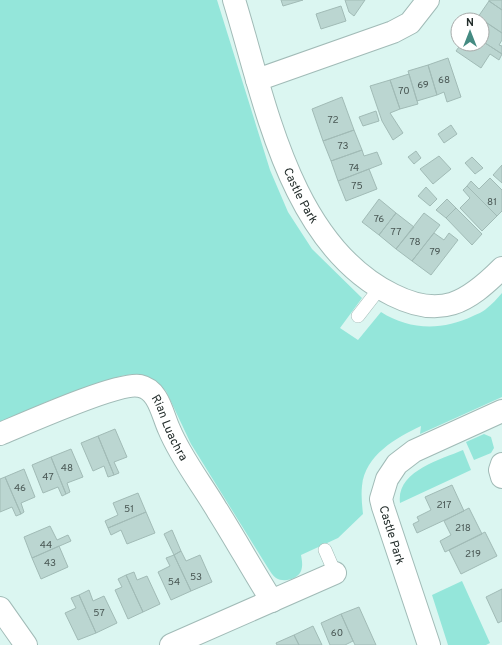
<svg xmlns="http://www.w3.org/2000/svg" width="502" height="645" font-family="Overpass,sans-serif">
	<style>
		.green { fill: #94e6da }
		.building { fill: #bbd6d1; stroke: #a1bbb6 }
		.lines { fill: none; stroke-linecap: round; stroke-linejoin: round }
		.service-casing { stroke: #a1bbb7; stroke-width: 14 }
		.minor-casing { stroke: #a1bbb7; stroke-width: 24 }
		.service { stroke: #fff; stroke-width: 13 }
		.minor { stroke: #fff; stroke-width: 22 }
		.labels { text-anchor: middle; stroke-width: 3; stroke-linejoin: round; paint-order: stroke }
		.number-label { font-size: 10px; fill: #495754 }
		.street-label { font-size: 12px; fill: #232d2b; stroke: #fff }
	</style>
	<rect width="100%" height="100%" fill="#dbf6f1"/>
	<path class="green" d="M0 0H217L270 170 288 212 312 249 362 298 340 328 358 340 381 312C409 330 442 331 473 316 477 314 483 312 486 309 492 304 497 299 502 293V397L420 434 421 426C396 438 365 455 362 486 361 495 362 505 363 514L338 538 301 555C302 561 303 565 301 571 298 579 284 583 276 578 273 576 270 571 268 568L191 444 166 391 149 377 134 374 121 376 51 400 0 422Z
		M484 434 491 437 494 448 491 453 474 460 466 442Z
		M463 450 471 470 400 503C396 471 440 460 463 450Z
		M462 581 490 643 486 645H448L432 595Z"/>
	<path class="building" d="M281 0H303L283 6Z
		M345 0H365L354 16 349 12Z
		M489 0H502V10L489 1Z
		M489 1 502 10V33L478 17Z
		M341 6 346 21 321 29 316 14Z
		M478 17 502 33V40L499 45 502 46V54L482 41V20H477Z
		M482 41 502 54 499 60 490 54 481 68 456 51 461 44H482Z
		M448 58 461 97 447 102 444 92 437 95 428 65Z
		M428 65 437 95 417 101 408 71Z
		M409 74 418 104 400 109 390 80Z
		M390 80 400 109 390 113 403 133 393 140 382 121 370 86Z
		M342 97 354 130 323 141 312 109Z
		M376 111 379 121 363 126 359 117Z
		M451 125 457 134 444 143 438 134Z
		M354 130 362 150 331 161 323 141Z
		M362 150 364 156 377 152 382 164 338 181 331 161Z
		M416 151 421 158 414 164 408 157Z
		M439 156 451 169 433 184 420 169Z
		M472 157 483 168 475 174 465 163Z
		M502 165V183L493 175Z
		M369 169 377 189 346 201 338 181Z
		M490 178 502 190V211L497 216 467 186 471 181 479 189Z
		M467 186 497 216 482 231 460 208 470 198 463 190Z
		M426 187 437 199 430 206 418 196Z
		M379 199 396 213 379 235 362 222Z
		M447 199 456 208 446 218 436 210Z
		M456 208 482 234 472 245 446 218Z
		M396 213 414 227 396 249 379 235Z
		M424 213 440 225 412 261 396 249Z
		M434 233 444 240 449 233 458 240 431 275 412 261Z
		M115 429 127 457 114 462 119 473 114 475 98 436Z
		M98 436 114 475 108 477 104 466 93 471 81 443Z
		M71 449 83 477 67 483 70 492 66 494 51 457Z
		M51 457 66 494 62 496 58 487 43 493 32 465Z
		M24 469 35 497 21 503 24 512 21 514 5 477Z
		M5 477 21 514 16 516 12 507 0 512V479Z
		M452 485 464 511 417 533 413 524 419 521 417 517 431 510 425 497Z
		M138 493 146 512 108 528 105 521 118 515 113 503Z
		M469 508 482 534 445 552 440 541 451 535 444 521Z
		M146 512 155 533 127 544 121 530 111 535 108 528Z
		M50 526 57 540 68 535 71 541 32 558 24 537Z
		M172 530 181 551 174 555 164 534Z
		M485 532 497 556 461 574 449 550Z
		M59 546 68 567 41 579 32 558Z
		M181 551 186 561 200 555 212 582 191 591 174 555Z
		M174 555 191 591 171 600 158 572 170 566 166 558Z
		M134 572 137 580 147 576 160 604 143 612 126 575Z
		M126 575 143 612 128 619 115 590 122 587 118 579Z
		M502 589V621L498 623 486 597Z
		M89 590 93 601 104 596 117 623 96 633 79 595Z
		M79 595 96 633 78 640 65 613 76 608 71 598Z
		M359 607 376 645H355L341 614Z
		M341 614 353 641 345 645H330L321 623Z
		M313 626 322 645H299L294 635Z
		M294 635 299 645H277L276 643Z"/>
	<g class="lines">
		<g class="service-casing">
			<path id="service" d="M358 316 379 289
				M325 550 335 573"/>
		</g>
		<g class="minor-casing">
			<g id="minor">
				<path id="s1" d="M234 0C265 100 289 244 393 295 441 319 467 303 502 268"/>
				<path d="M257 80 393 32 410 23 428 0"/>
				<path id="s2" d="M0 434C24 424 120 381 140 386 159 390 162 414 169 429 181 458 201 483 217 510 236 540 253 571 272 601"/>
				<path d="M502 464 500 470 502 477"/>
				<path d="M0 608 26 645"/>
				<path d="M171 645 335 573"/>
				<path d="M429 645 383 507 381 499 387 479 397 464 414 451 502 411"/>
			</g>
		</g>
		<use href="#service" class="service"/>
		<use href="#minor" class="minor"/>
	</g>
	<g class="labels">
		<g class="number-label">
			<text x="444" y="83">68</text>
			<text x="423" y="88">69</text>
			<text x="404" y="94">70</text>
			<text x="333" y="123">72</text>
			<text x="343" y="149">73</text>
			<text x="354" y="171">74</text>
			<text x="357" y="189">75</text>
			<text x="492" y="205">81</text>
			<text x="379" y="222">76</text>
			<text x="396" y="235">77</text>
			<text x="415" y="245">78</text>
			<text x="435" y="255">79</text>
			<text x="67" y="471">48</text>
			<text x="48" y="480">47</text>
			<text x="20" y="491">46</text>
			<text x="444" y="508">217</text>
			<text x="129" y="512">51</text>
			<text x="463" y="531">218</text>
			<text x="46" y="548">44</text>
			<text x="473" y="557">219</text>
			<text x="50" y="566">43</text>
			<text x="196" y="580">53</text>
			<text x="174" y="585">54</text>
			<text x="99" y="616">57</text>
			<text x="337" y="636">60</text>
		</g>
		<g class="street-label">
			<text dy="4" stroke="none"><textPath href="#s1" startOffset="207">Castle Park</textPath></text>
			<text dy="4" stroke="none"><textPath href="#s2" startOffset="202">Rian Luachra</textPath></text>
			<text transform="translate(392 535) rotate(73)" y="4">Castle Park</text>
		</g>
	</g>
	<g transform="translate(470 32)"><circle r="19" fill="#ffffff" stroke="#a7abaa"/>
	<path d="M0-3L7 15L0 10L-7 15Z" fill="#458b82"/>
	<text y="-6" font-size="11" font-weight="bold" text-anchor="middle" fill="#232d2b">N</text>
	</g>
</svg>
